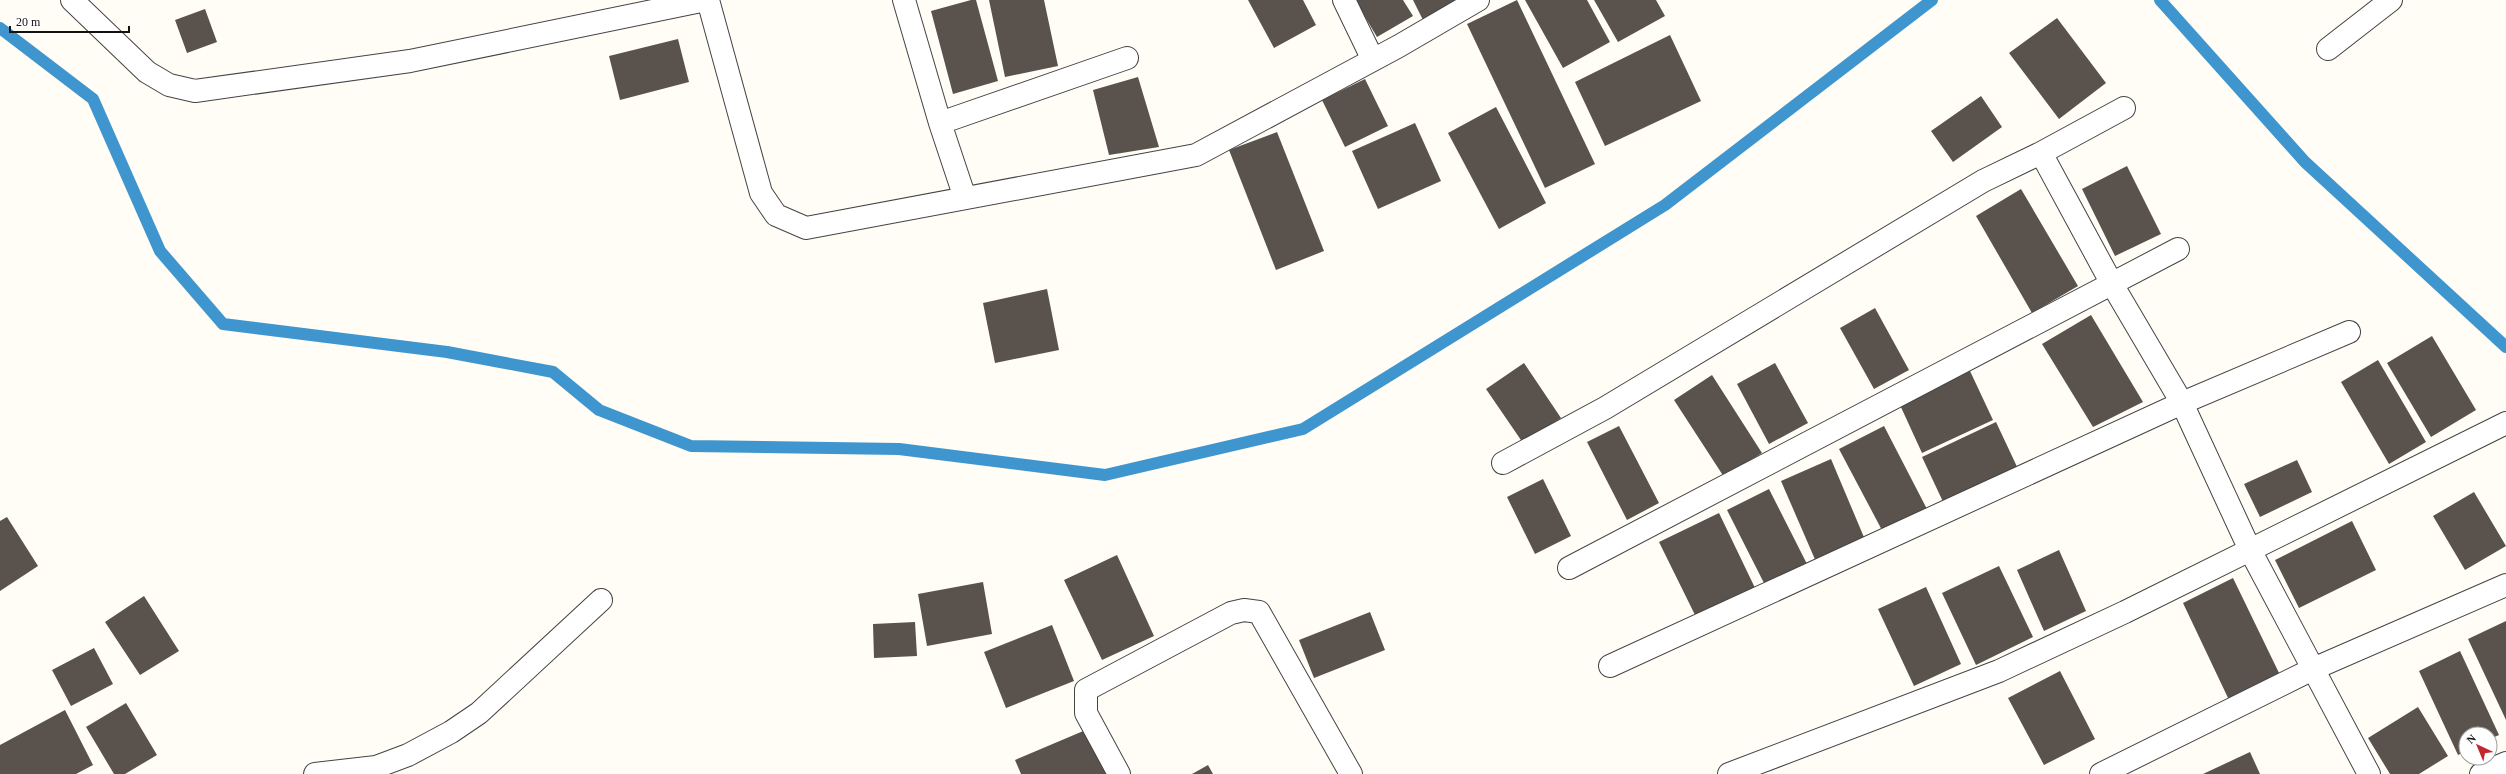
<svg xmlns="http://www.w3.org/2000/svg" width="2506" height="774" font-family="'Times New Roman',serif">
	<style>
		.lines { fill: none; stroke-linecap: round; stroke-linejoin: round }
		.stream { stroke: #3f96cf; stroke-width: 12 }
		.building { fill: #5a524d }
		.minor-casing { stroke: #444; stroke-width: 24 }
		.tertiary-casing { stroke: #444; stroke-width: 24 }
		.minor { stroke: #fff; stroke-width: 22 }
		.tertiary { stroke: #fff; stroke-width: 22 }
	</style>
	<rect width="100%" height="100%" fill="#fffdf5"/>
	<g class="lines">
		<path class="stream" d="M2160 0 2305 162 2506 347
			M0 28 93 99 160 251 223 324 447 352 553 372 599 410 691 446 899 449 1105 475 1303 429 1665 205 1932 0"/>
	</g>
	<path class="building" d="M971 0H976L998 81 953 94 931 11Z
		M989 0H1044L1058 66 1005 77Z
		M1248 0H1303L1316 25 1274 48Z
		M1355 0H1403L1413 16 1377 37Z
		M1413 0H1464L1423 20Z
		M1517 0 1595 164 1545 188 1467 24Z
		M1525 0H1587L1610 42 1563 68Z
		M1594 0H1656L1665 16 1618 42Z
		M205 9 217 42 187 53 175 20Z
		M2057 18 2106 83 2059 119 2009 53Z
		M1670 35 1701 101 1605 146 1575 82Z
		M678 39 689 82 620 100 609 56Z
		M1138 77 1159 147 1109 155 1093 90Z
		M1365 79 1388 126 1345 147 1322 100Z
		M1981 96 2002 127 1953 162 1931 131Z
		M1496 107 1546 203 1499 229 1448 133Z
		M1415 123 1441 181 1378 209 1352 151Z
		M1277 132 1324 251 1276 270 1229 150Z
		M2127 166 2161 234 2115 256 2082 189Z
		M2021 189 2078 286 2032 313 1976 216Z
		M1047 289 1059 350 995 363 983 303Z
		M1875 308 1909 370 1874 389 1840 328Z
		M2091 315 2143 402 2093 427 2042 344Z
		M2432 336 2476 410 2431 437 2387 363Z
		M2378 360 2426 442 2389 464 2341 382Z
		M1524 363 1561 418 1523 443 1486 389Z
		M1775 363 1808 423 1769 444 1737 384Z
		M1970 371 1993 420 1922 453 1900 405Z
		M1712 375 1762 453 1724 477 1674 400Z
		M1996 422 2019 471 1945 506 1922 457Z
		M1619 426 1659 503 1627 520 1587 442Z
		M1884 426 1928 511 1884 534 1839 449Z
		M1831 459 1866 542 1817 564 1781 481Z
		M2297 460 2312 492 2260 517 2244 484Z
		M1543 479 1571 536 1535 554 1507 497Z
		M1769 489 1807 564 1765 585 1727 510Z
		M2474 492 2506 546 2465 570 2433 516Z
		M1719 513 1756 590 1697 619 1659 542Z
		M7 517 38 566 0 591V521Z
		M2352 521 2376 570 2299 608 2275 560Z
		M2059 550 2086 611 2044 631 2017 570Z
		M1117 555 1154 636 1102 660 1064 580Z
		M1999 566 2033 637 1976 665 1942 593Z
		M2233 578 2280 675 2229 700 2183 603Z
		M983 582 992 634 927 646 918 594Z
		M1926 587 1961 664 1914 686 1878 609Z
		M144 596 179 651 140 675 105 622Z
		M1370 612 1385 650 1314 678 1299 640Z
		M2506 621V720L2468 639Z
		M915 622 917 656 874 658 873 624Z
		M1052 625 1074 681 1006 708 984 652Z
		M94 648 113 684 71 706 52 670Z
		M2460 651 2499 735 2490 739V734H2466V751L2458 755 2419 671Z
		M2060 671 2095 739 2044 765 2008 698Z
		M126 703 157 755 125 774H114L86 727Z
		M2418 707 2448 756 2419 774H2390L2368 738Z
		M65 710 93 765 76 774H0V745Z
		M1088 729 1108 774H1021L1015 760Z
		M2250 752 2260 774H2203Z
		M1208 765 1213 774H1192Z"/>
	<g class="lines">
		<g class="minor-casing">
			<path id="minor" d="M72 0 147 72 169 85 195 91 410 61 706 0
				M708 0 761 193 776 215 806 228 1196 155 1399 46 1478 0
				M904 0 940 123 965 198
				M1344 0 1373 60
				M2328 49 2391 0
				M940 123 1127 58
				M2041 153 2124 108
				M1503 463 1605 408 1983 181 2041 153 2112 284 2182 403 2250 550 2369 774
				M1569 568 2178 249
				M1610 666 2182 403 2349 332
				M315 774 376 767 408 755 451 732 479 713 601 600
				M1119 774 1086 713V690L1231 613 1244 610 1259 612 1351 774
				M1729 774 1999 671 2125 612 2506 423
				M2101 774 2313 669 2506 585"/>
		</g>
		<g class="tertiary-casing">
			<path id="tertiary" d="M2481 774 2506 763"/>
		</g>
		<use href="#minor" class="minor"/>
		<use href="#tertiary" class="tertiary"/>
	</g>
	<g transform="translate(2478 746) rotate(316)"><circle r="19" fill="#ffffff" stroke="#a0a0a0"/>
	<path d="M0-3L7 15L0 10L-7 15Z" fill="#c4262e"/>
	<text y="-6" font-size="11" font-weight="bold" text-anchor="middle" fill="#111111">N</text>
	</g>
	<path d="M10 26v6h119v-6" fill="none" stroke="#111111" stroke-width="2"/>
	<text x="16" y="26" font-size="12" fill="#111111" stroke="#ffffff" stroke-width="3" paint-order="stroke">20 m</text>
</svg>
